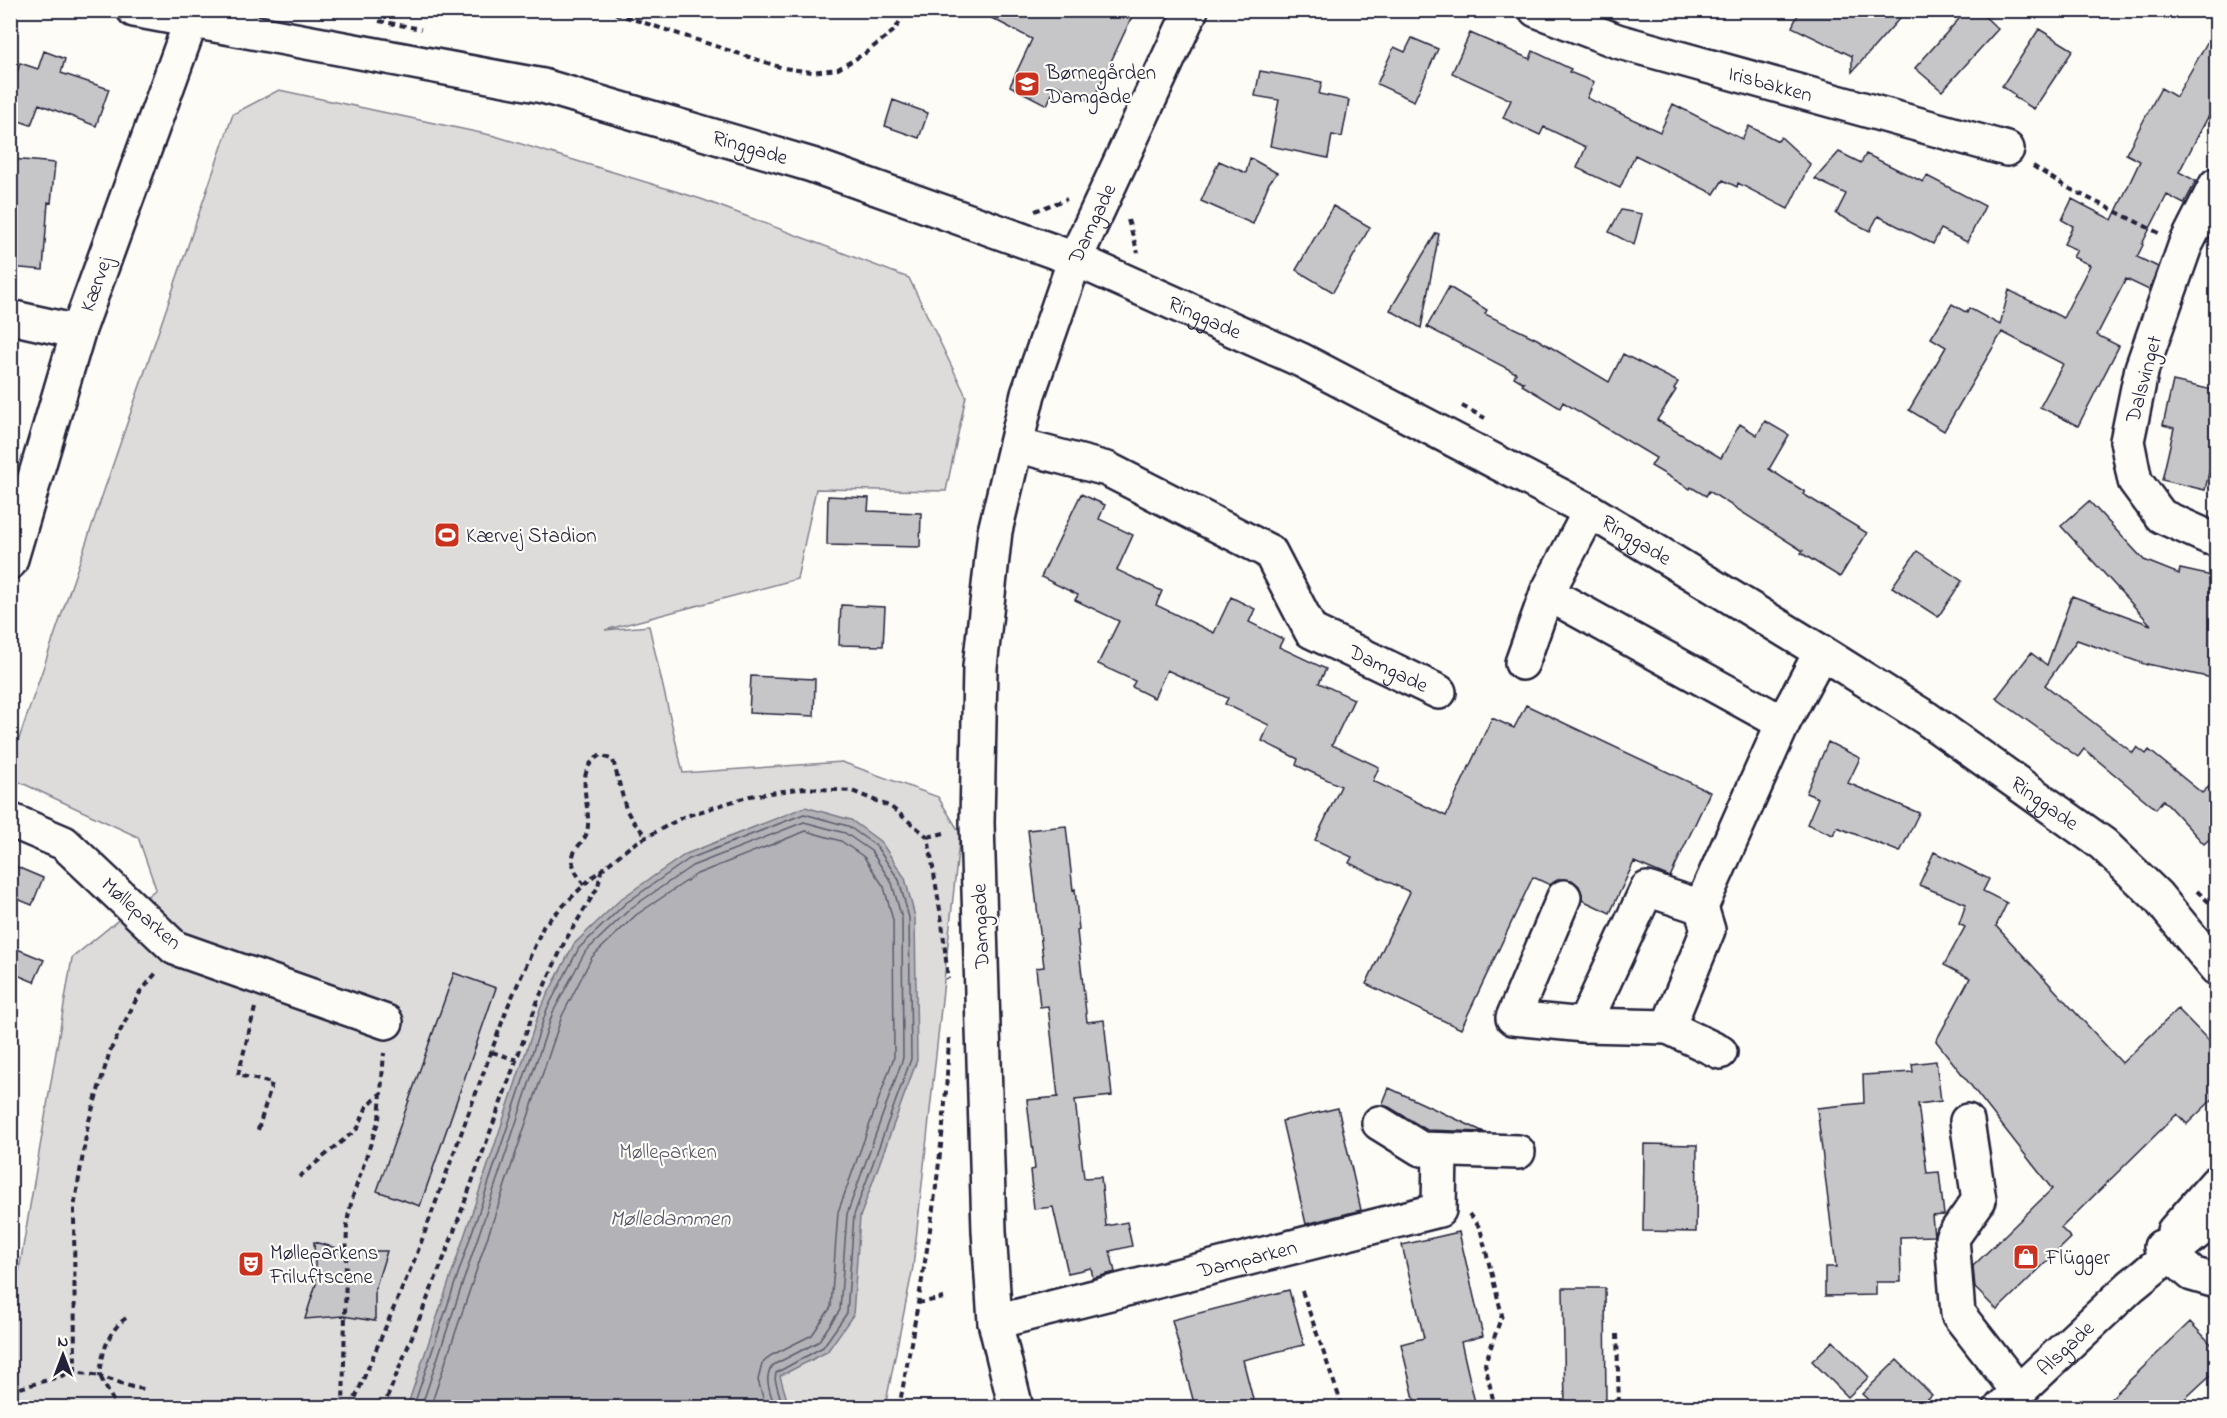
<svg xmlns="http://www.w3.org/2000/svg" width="2227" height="1418" font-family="'Indie Flower',sans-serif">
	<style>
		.green { fill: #dddcdb; stroke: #807f8b; stroke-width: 1.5 }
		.water { fill: #b2b2b7; stroke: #787885; stroke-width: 1.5 }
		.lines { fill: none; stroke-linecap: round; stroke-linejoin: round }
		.shore { stroke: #5c5c6d; stroke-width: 1.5 }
		.building { fill: #c6c6c8; stroke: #22223b; stroke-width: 1.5 }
		.minor-casing { stroke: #22223b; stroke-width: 38 }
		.path { stroke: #22223b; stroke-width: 4; stroke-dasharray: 6 4.5; stroke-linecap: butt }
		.minor { stroke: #fdfcf7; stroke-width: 33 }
		.labels { text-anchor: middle; stroke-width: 4.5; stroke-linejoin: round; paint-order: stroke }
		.poi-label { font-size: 21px; fill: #22223b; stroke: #fdfcf7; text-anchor: start }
		.street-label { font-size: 21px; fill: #22223b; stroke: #fdfcf7 }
		.park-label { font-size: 21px; fill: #5a5a6b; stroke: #fdfcf7 }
		.water-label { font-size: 22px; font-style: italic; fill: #545466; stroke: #fdfcf7 }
	</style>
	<rect width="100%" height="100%" fill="#fdfcf7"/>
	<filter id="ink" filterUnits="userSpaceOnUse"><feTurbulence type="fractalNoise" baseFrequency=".0167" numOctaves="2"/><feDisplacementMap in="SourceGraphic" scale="12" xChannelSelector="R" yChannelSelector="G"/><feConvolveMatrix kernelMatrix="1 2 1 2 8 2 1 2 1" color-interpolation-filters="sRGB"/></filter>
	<g filter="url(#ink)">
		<path class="green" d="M279 90 495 136 701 199 909 278 966 396 946 491 816 489 797 579 605 630 649 626 683 773 842 762 938 797 960 833 913 1267 885 1407H11V1318L72 958 156 889 138 837 11 778V762L233 114Z"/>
		<path class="water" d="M805 807 851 820 881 842 905 878 915 917 917 1060 860 1217 853 1315 827 1352 780 1376 789 1407H407L541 1007 574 944 622 898 686 854Z"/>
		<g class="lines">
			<path class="shore" d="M413 1408 547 1009 579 948 626 903 689 859 804 814 848 826 876 846 899 880 909 918 911 1059 854 1215 847 1313 823 1347 776 1373 775 1379 783 1408
				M421 1408 553 1012 585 952 631 908 692 866 804 822 845 833 871 851 892 883 902 919 903 1058 847 1214 840 1310 818 1342 775 1364C761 1375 771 1393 775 1408
				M430 1408 562 1016 592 957 636 915 697 874 806 831 841 841 864 857 884 887 893 920 894 1057 838 1212 831 1307 812 1335 770 1356 762 1364 758 1380 766 1408"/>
		</g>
		<path class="building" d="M976 10H1135L1092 102 1056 85 1047 105 1010 86 1032 39Z
			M1800 10H1907L1852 72V56L1792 27Z
			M1967 10H1978L1998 29 1942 91 1915 68Z
			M2217 25V122L2208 117 2179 172 2196 181 2184 204 2167 195 2142 244 2143 245 2137 257 2158 267 2149 290 2126 279 2097 335 2119 346 2078 426 2040 407 2063 364 2002 332 1944 431 1909 410 1946 347 1931 338 1952 304 1967 313 1969 308 2000 325 2009 290 2063 318 2090 265 2073 257 2077 250 2064 244 2073 226 2062 220 2072 199 2112 220 2140 161 2126 154 2138 131 2161 88 2176 97Z
			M2039 29 2073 50 2034 109 2014 97 2015 95 2002 86Z
			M1470 33 1530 59 1533 51 1571 69 1569 72 1594 82 1587 98 1660 132 1673 104 1742 139 1749 126 1778 141 1781 137 1810 164 1788 209 1738 183 1737 187 1723 180 1714 194 1635 155 1620 188 1577 168 1586 147 1544 127 1540 135 1503 118 1511 100 1452 73Z
			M1412 38 1438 49 1414 101 1377 84 1394 47 1405 52Z
			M44 51 65 59 61 73 109 89 96 126 39 104 31 125 10 118V96L20 63 38 69Z
			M1260 71 1322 82 1319 94 1349 100 1342 137 1332 135 1328 158 1270 146 1279 100 1255 96Z
			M893 100 928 113 919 138 885 126Z
			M1839 152 1861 163 1866 154 1923 182 1927 176 1985 206 1967 242 1941 229 1933 244 1878 216 1870 231 1836 214 1846 194 1815 179Z
			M1250 158 1277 173 1269 183 1253 224 1201 201 1219 161 1246 173Z
			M12 159 55 163 51 203 48 202 43 270 10 267V162Z
			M1333 206 1370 227 1333 292 1296 270Z
			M1621 210 1642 214 1634 245 1609 232Z
			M1436 233 1439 234 1421 328 1390 310Z
			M1449 287 1487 310 1485 314 1537 339 1609 382 1623 354 1678 382 1674 389 1676 390 1657 420 1721 458 1740 424 1757 435 1765 421 1789 435 1769 469 1805 492 1803 494 1867 533 1840 577 1801 553 1803 551 1709 491 1706 496 1691 487 1690 489 1651 466 1656 458 1563 402 1560 408 1522 385 1524 383 1514 377 1516 373 1427 327Z
			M2173 381 2217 391V466L2211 464 2205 490 2162 480 2174 428 2163 425Z
			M1081 494 1105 505 1099 519 1133 535 1117 570 1162 591 1156 605 1214 633 1231 597 1255 609 1249 622 1283 639 1279 647 1326 669 1319 683 1354 699 1332 745 1379 767 1373 781 1446 816 1492 718 1514 728 1526 705 1710 792 1670 877 1634 862 1610 913 1582 900V894L1579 886 1572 880 1561 879 1550 885 1533 877 1461 1029 1366 984 1410 892 1349 863 1352 857 1315 840 1341 786 1296 765 1298 759 1262 741 1269 725 1225 704 1228 698 1167 670 1154 698 1132 687 1135 681 1098 664 1119 621 1075 600 1078 595 1041 577Z
			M828 496 869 498 868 511 921 513 920 547 827 545Z
			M2089 501 2144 560 2179 574 2180 569 2217 577V679L2147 664V665L2077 640 2045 685 2133 753 2137 747 2146 754 2149 750 2202 793 2217 779V832L2204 844 2163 800 2156 809 2084 749 2078 757 1996 698 2031 653 2047 665 2072 596 2151 625 2061 526Z
			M1917 551 1962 581 1938 617 1892 587Z
			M841 605 885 607 883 646 839 645Z
			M751 676 815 679 814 716 749 713Z
			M1828 742 1860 758 1848 783 1919 813 1900 852 1837 827 1833 835 1807 824 1818 798 1806 793Z
			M1066 826 1073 890 1075 889 1079 930 1077 931 1087 1022 1104 1020 1112 1096 1075 1100 1084 1178 1101 1177 1106 1226 1127 1222 1132 1246 1110 1251 1115 1272 1093 1278 1091 1268 1068 1273 1053 1207 1034 1209 1030 1170 1035 1169 1027 1100 1058 1097 1048 1006 1040 1007 1036 968 1044 967 1028 830Z
			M1934 852 1989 879 1983 891 2007 903 1996 926 2122 1063 2178 1009 2212 1044 2216 1096 2187 1124 2177 1114 2061 1228 2071 1238 1997 1310 1975 1288 1973 1266 2052 1189 1936 1041 1970 978 1944 965 1965 927 1959 924 1966 904 1919 885Z
			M10 864 43 878 32 905 10 896Z
			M10 946 44 960 34 982 10 972Z
			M454 973 496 988 420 1206 377 1191Z
			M1936 1061 1941 1101 1918 1104 1927 1173 1939 1172 1944 1215 1932 1216 1934 1236 1900 1237 1901 1282H1876V1295L1825 1296V1267H1836L1817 1108 1864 1103 1863 1075 1913 1072 1912 1064Z
			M1389 1088 1484 1132 1427 1130 1389 1107 1382 1105Z
			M1338 1108 1361 1210 1306 1224 1282 1121Z
			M1644 1144 1697 1145 1696 1232 1643 1231Z
			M1459 1232 1483 1336 1461 1342 1476 1407H1416L1401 1344 1424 1338 1402 1245Z
			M314 1242 348 1251H387L375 1289V1321L343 1316 305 1319 316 1284Z
			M1563 1288H1605L1606 1407H1565Z
			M1289 1290 1304 1345 1243 1360 1255 1407H1195L1172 1320Z
			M2190 1322 2217 1350V1369L2176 1407H2102Z
			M1833 1341 1869 1377 1848 1397 1812 1361Z
			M1897 1360 1932 1395 1919 1407H1876L1862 1394Z"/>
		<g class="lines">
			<g class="minor-casing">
				<g id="minor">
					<path id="s1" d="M134 10 543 86 812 165 1075 259 1301 360 1590 511 1821 652 1926 718 2103 844 2157 896 2216 968"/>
					<path id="s2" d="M1536 10 1617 41 2007 149"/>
					<path d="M2216 185 2185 246 2142 368 2127 441 2135 481 2161 516 2208 537 2216 539"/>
					<path d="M10 317 78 332"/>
					<path id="s3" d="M1016 445 1107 469 1270 552 1311 631 1439 692"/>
					<path id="s4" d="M10 562 78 332 195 10"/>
					<path d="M1547 593 1783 723"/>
					<path d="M1522 663 1547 593 1590 511"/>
					<path d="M10 820 64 843 175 948 386 1022"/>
					<path d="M1564 897 1513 1018 1584 1025"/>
					<path d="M1701 907 1708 930 1668 1027 1584 1025 1647 889 1701 907 1783 723 1821 652"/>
					<path d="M1668 1027 1720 1052"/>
					<path d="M1967 1121 1979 1200 1952 1238 1958 1314 2018 1391"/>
					<path d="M1379 1123 1421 1149 1518 1152"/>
					<path d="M2174 1231 2216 1183"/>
					<path d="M2161 1247 2192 1274 2216 1281"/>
					<path id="s5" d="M995 1322 1439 1210 1440 1150"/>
					<path id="s6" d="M1016 1408 995 1322 989 1231 977 823 980 667 995 531 1028 394 1075 259 1191 10"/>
					<path id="s7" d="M2001 1408 2131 1286 2216 1217"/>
				</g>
			</g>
			<path class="path" d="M605 10 783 68 812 72 838 69 864 54 895 30 906 10
				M379 21 421 29
				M2033 166 2068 188 2159 233
				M1035 211 1067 199
				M1128 220 1138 253
				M1462 406 1485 418
				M928 837 948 832
				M584 885C578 876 571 867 573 856 575 847 585 841 587 832 593 806 571 773 600 755L613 760 626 809 632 820 647 837
				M2197 891 2216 909
				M255 1008 238 1075 272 1083 258 1130
				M492 1052 517 1060
				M299 1177 358 1128 367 1106 380 1094
				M1469 1214 1480 1228 1502 1315 1485 1364 1495 1408
				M1302 1291 1343 1408
				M918 1303 944 1298
				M126 1318C107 1332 102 1353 100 1376L132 1387 144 1389
				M1617 1334 1619 1408
				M75 1372 74 1208 88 1124 110 1051 139 994 156 973
				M10 1391 75 1372 100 1376 117 1408
				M343 1408 347 1222 352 1199 379 1119 384 1053
				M351 1408 416 1256 508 1006 544 925 590 879 632 845 683 817 750 796 804 788 852 791 891 807 928 837 942 922 948 979
				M383 1408 448 1248 538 1000 565 941 598 887 601 871
				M899 1408C922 1284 945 1160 949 1034"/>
			<use href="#minor" class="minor"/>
		</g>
	</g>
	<defs>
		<g id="school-square" transform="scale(1.35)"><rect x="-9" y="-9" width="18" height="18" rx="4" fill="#c8321e" stroke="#fdfcf7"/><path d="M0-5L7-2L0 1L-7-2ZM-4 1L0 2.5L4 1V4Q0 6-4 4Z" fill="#fff"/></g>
		<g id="stadium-square" transform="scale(1.35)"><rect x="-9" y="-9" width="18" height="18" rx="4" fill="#c8321e" stroke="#fdfcf7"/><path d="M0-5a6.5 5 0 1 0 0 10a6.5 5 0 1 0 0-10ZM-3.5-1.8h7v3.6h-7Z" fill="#fff"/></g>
		<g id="shop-square" transform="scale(1.35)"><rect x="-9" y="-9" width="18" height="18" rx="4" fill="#c8321e" stroke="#fdfcf7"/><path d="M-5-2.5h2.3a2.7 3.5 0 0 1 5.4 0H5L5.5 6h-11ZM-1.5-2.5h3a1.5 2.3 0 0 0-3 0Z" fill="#fff"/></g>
		<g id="theatre-square" transform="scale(1.35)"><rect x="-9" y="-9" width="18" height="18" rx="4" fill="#c8321e" stroke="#fdfcf7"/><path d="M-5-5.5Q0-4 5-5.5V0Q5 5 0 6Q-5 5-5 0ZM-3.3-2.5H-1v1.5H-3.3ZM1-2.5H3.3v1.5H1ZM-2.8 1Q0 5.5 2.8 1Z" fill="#fff"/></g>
	</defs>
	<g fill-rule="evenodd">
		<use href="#school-square" x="1027" y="84"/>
		<use href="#stadium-square" x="447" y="535"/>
		<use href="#shop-square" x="2026" y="1257"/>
		<use href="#theatre-square" x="251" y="1264"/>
	</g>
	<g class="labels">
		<g class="poi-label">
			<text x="1046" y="79">Børnegården<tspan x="1046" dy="24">Damgade</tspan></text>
			<text x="466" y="542">Kærvej Stadion</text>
			<text x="270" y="1259">Mølleparkens<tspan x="270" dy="24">Friluftscene</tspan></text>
			<text x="2046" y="1264">Flügger</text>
		</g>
		<g class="street-label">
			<text dy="7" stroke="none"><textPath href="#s2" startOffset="246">Irisbakken</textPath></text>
			<text dy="7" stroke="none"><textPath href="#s1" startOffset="632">Ringgade</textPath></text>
			<text dy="7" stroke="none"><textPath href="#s6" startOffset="1204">Damgade</textPath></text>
			<text dy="7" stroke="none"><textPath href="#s4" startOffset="291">Kærvej</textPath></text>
			<text dy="7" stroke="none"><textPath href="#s1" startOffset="1118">Ringgade</textPath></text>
			<text transform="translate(2143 379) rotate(-75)" y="7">Dalsvinget</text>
			<text dy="7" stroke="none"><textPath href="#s1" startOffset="1604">Ringgade</textPath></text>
			<text dy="7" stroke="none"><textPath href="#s3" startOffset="452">Damgade</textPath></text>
			<text dy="7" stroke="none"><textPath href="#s1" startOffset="2090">Ringgade</textPath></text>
			<text transform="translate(142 913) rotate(41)" y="7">Mølleparken</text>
			<text transform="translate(980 926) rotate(-92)" y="7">Damgade</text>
			<text dy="7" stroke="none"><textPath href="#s5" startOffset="260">Damparken</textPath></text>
			<text dy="7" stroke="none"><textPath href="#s7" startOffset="88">Alsgade</textPath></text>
		</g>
		<g class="park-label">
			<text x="668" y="1158">Mølleparken</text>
		</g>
		<g class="water-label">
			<text x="670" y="1225">Mølledammen</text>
		</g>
	</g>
	<rect width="2227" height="1418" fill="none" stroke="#fdfcf7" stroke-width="36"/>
	<rect x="18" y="18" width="2191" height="1382" fill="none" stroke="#22223b" stroke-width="2" filter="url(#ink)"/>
	<g transform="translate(63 1355)" stroke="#fdfcf7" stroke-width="4.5" paint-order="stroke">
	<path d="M0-4.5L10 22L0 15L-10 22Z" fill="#22223b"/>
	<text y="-9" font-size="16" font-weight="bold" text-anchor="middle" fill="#22223b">N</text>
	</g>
</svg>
